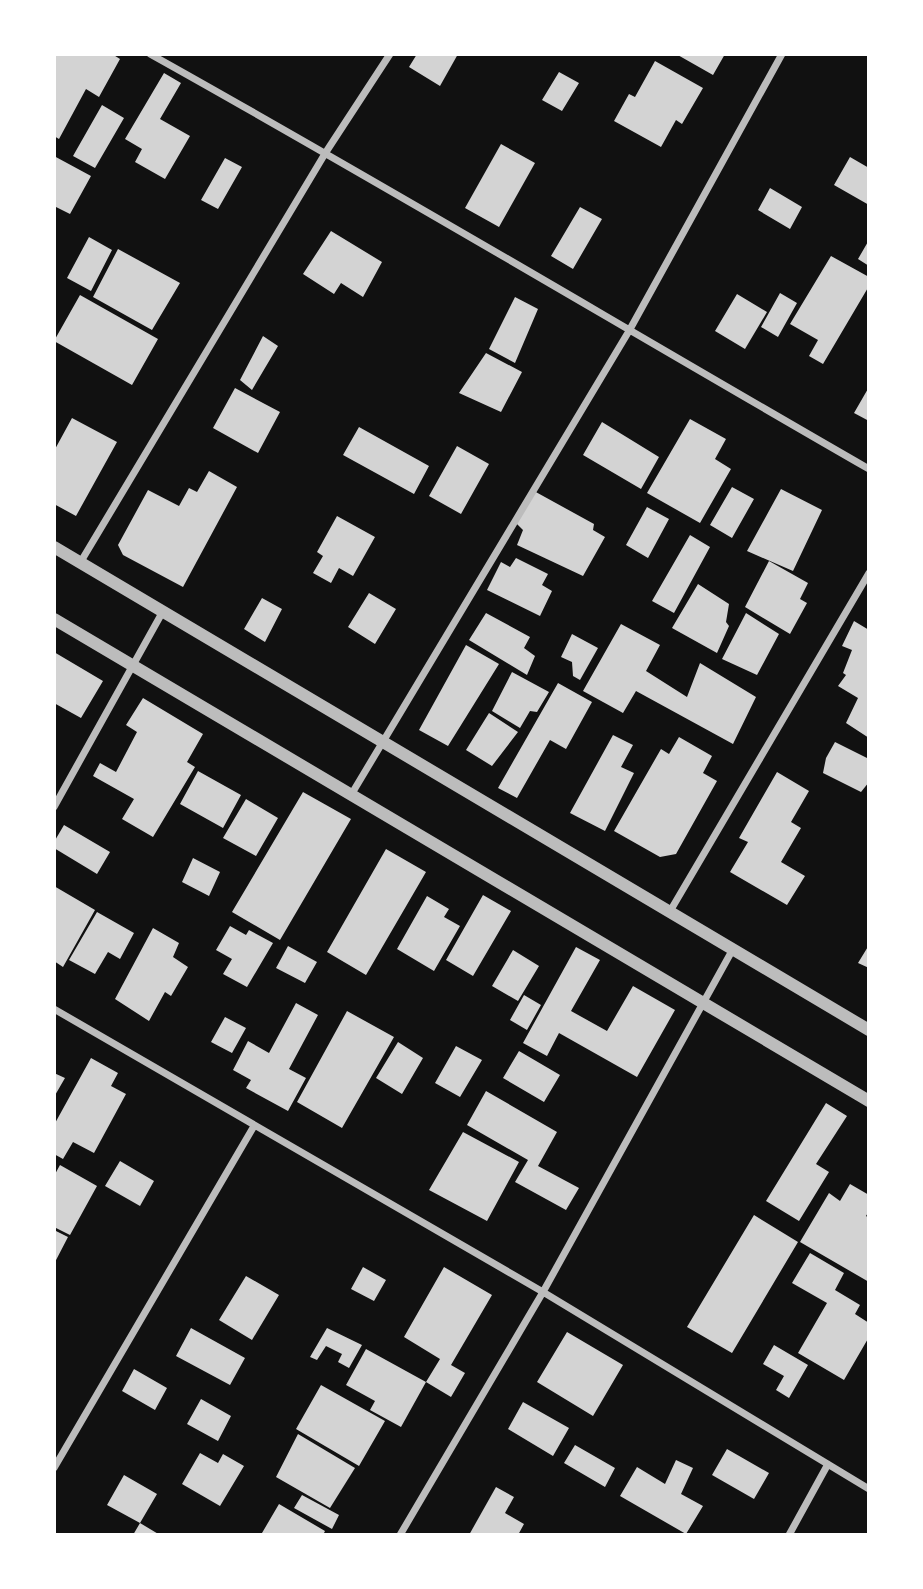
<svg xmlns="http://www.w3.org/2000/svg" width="923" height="1589" font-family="'Fira Sans Condensed',sans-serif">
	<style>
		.building { fill: #d3d3d3 }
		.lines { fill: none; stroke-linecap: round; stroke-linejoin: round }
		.minor { stroke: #bcbcbc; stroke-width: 7 }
		.tertiary { stroke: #bcbcbc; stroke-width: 12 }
	</style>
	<rect width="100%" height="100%" fill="#111"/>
	<path class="building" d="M54 54H112L120 59 99 97 86 89 59 139 54 136Z
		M417 54H458L440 86 409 67Z
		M676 54H725L713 75Z
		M655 61 703 88 682 124 676 120 661 147 614 121 629 94 635 97Z
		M559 72 579 83 562 111 542 100Z
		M164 73 181 83 160 119 190 136 165 179 135 162 142 149 125 139Z
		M102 105 124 118 95 168 73 156Z
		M501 144 535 163 499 227 465 208Z
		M54 156 91 176 70 214 54 206Z
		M850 157 869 168V205L834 185Z
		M225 158 242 167 218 209 201 200Z
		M770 188 802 207 790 229 758 210Z
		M580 207 602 219 573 269 551 256Z
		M331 231 382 262 363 297 341 283 334 294 303 274Z
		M89 237 112 250 91 291 67 278Z
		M869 240V266L858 259Z
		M118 249 180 283 152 330 93 297Z
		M831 256 869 277V286L823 364 809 356 818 340 790 324Z
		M780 293 797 303 778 337 761 327Z
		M737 294 767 312 745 349 715 331Z
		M80 295 158 339 132 385 54 341Z
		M515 297 538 309 515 363 489 349Z
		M263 336 278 346 252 390 240 380Z
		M486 353 522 372 501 412 459 393Z
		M869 387V421L854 413Z
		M235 388 280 412 258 453 213 428Z
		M72 418 117 442 76 516 54 504V451Z
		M690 419 726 439 715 459 731 469 700 523 647 493Z
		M602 422 659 457 641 489 583 455Z
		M359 427 429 466 414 494 343 455Z
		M457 446 489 464 461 514 429 496Z
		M209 471 237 487 183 587 123 555 118 545 148 490 179 506 189 488 197 492Z
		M732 487 754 499 732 538 710 525Z
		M781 489 822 510 793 571 747 551Z
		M534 491 594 524 593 530 605 537 583 576 517 545 523 530 516 523Z
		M647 507 669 519 648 558 626 545Z
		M337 516 375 537 353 576 339 568 331 583 313 573 323 556 317 552Z
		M690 535 710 547 674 613 652 601Z
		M516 558 548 574 542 585 552 591 540 616 487 590 501 562 510 567Z
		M769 561 808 583 800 599 807 603 790 634 745 607Z
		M698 584 729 604 726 622 729 626 717 653 672 628Z
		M369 593 396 609 375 644 348 627Z
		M262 598 282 609 265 642 244 629Z
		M486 613 530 637 524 648 535 656 527 675 469 640Z
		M746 613 779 634 757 675 722 659Z
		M854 621 869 630V738L846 723 858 698 838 686 846 675 843 673 852 650 842 646Z
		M621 624 660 645 646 671 687 697 700 663 756 697 733 744 636 691 623 713 583 691Z
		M572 634 598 648 580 680 573 676 572 662 561 657Z
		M466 645 499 664 448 746 419 730Z
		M54 652 103 681 81 718 54 703Z
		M512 672 549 692 537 712 530 711 520 728 492 711Z
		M558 683 592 702 566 749 550 740 517 798 498 788Z
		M143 698 203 734 187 762 195 767 153 837 122 819 134 799 93 776 100 763 116 772 137 732 126 725Z
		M489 713 518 732 492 766 466 750Z
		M613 735 633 745 621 767 634 773 605 831 570 813Z
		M679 737 712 756 703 773 717 781 676 854 660 857 614 831 661 749 669 754Z
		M835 742 869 759V782L861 792 823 773 826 758Z
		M198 771 241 795 223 828 180 804Z
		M777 772 809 791 791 822 801 828 781 862 805 876 787 905 730 872 748 842 739 838Z
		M303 792 351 819 280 940 232 912Z
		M246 799 278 818 256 856 223 838Z
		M64 825 110 852 97 874 54 848V842Z
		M386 849 426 872 366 975 327 952Z
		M193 858 220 872 209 896 182 882Z
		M54 886 95 910 63 967 54 961Z
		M483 895 511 911 473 976 446 960Z
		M427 896 449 909 444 917 460 926 434 971 397 949Z
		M97 912 134 933 120 959 108 952 95 974 69 960Z
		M230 926 246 935 249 930 273 943 247 987 223 974 232 959 216 950Z
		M153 928 179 943 173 957 188 967 171 996 165 992 149 1021 115 999Z
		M869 945V968L858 963Z
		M288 946 317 962 305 983 276 968Z
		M576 947 600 960 571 1011 607 1031 633 986 675 1010 637 1077 559 1033 547 1056 523 1043Z
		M513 950 539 966 518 1001 492 986Z
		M524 995 541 1005 527 1030 510 1020Z
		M296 1003 318 1015 289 1069 306 1078 288 1111 246 1088 251 1080 233 1070 248 1041 269 1053Z
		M347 1011 394 1037 342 1128 297 1102Z
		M225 1017 246 1028 232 1053 211 1042Z
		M398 1042 423 1058 402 1094 376 1078Z
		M456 1046 482 1060 460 1097 435 1083Z
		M519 1051 560 1075 544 1102 503 1078Z
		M91 1058 118 1073 111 1086 126 1094 94 1153 73 1142 63 1159 54 1154V1125Z
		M54 1073 65 1078 54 1097Z
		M486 1091 557 1132 538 1166 579 1188 566 1210 515 1182 528 1160 467 1125Z
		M826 1103 847 1116 816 1164 829 1172 799 1221 766 1201Z
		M463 1132 519 1162 487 1221 429 1190Z
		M120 1161 154 1181 140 1206 105 1186Z
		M60 1165 97 1186 70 1235 54 1227V1176Z
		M850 1184 869 1195V1211L866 1216 869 1218V1282L800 1242 829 1193 840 1201Z
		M754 1215 798 1242 732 1353 687 1327Z
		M54 1230 68 1237 54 1264Z
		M810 1253 844 1273 835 1290 860 1305 855 1314 869 1323V1337L844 1380 798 1353 827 1303 792 1283Z
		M363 1267 386 1280 374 1301 351 1289Z
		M444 1267 492 1295 451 1365 465 1373 451 1397 426 1382 440 1359 404 1337Z
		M246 1276 279 1295 252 1340 219 1320Z
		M191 1328 245 1358 230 1385 176 1356Z
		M327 1328 362 1345 349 1368 338 1362 342 1354 326 1346 317 1360 310 1357Z
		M567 1332 623 1365 593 1416 537 1382Z
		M774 1345 808 1365 789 1398 776 1390 784 1376 763 1364Z
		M366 1349 426 1382 401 1427 370 1410 375 1401 346 1385Z
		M134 1369 167 1388 155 1410 122 1391Z
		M321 1385 385 1421 359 1466 296 1429Z
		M201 1399 231 1416 218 1441 187 1424Z
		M523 1402 569 1428 553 1456 508 1429Z
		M298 1434 355 1468 330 1508 276 1477Z
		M575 1445 615 1468 605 1487 564 1463Z
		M727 1449 769 1473 754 1499 712 1475Z
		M200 1453 218 1463 223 1454 244 1466 220 1506 182 1484Z
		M676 1460 693 1468 681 1494 703 1506 686 1534 620 1496 637 1467 665 1484Z
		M124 1475 157 1494 140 1523 107 1505Z
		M496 1487 514 1497 505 1513 524 1524 518 1535H469Z
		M302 1495 339 1515 332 1529 294 1508Z
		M279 1504 325 1531 323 1535 262 1533Z
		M140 1523 160 1535H133Z"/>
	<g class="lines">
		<path class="minor" d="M150 54C392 189 629 331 869 469
			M80 563 326 152 390 54
			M351 795 629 331 782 54
			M54 807 162 613
			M669 913 869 573
			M54 1009 543 1292 869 1489
			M54 1468 254 1126
			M400 1535 543 1292 733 949
			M789 1535 828 1464"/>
		<path class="tertiary" d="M54 547 869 1030
			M54 619 869 1101"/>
	</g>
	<rect width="923" height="1589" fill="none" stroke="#ffffff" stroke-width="112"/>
</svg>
